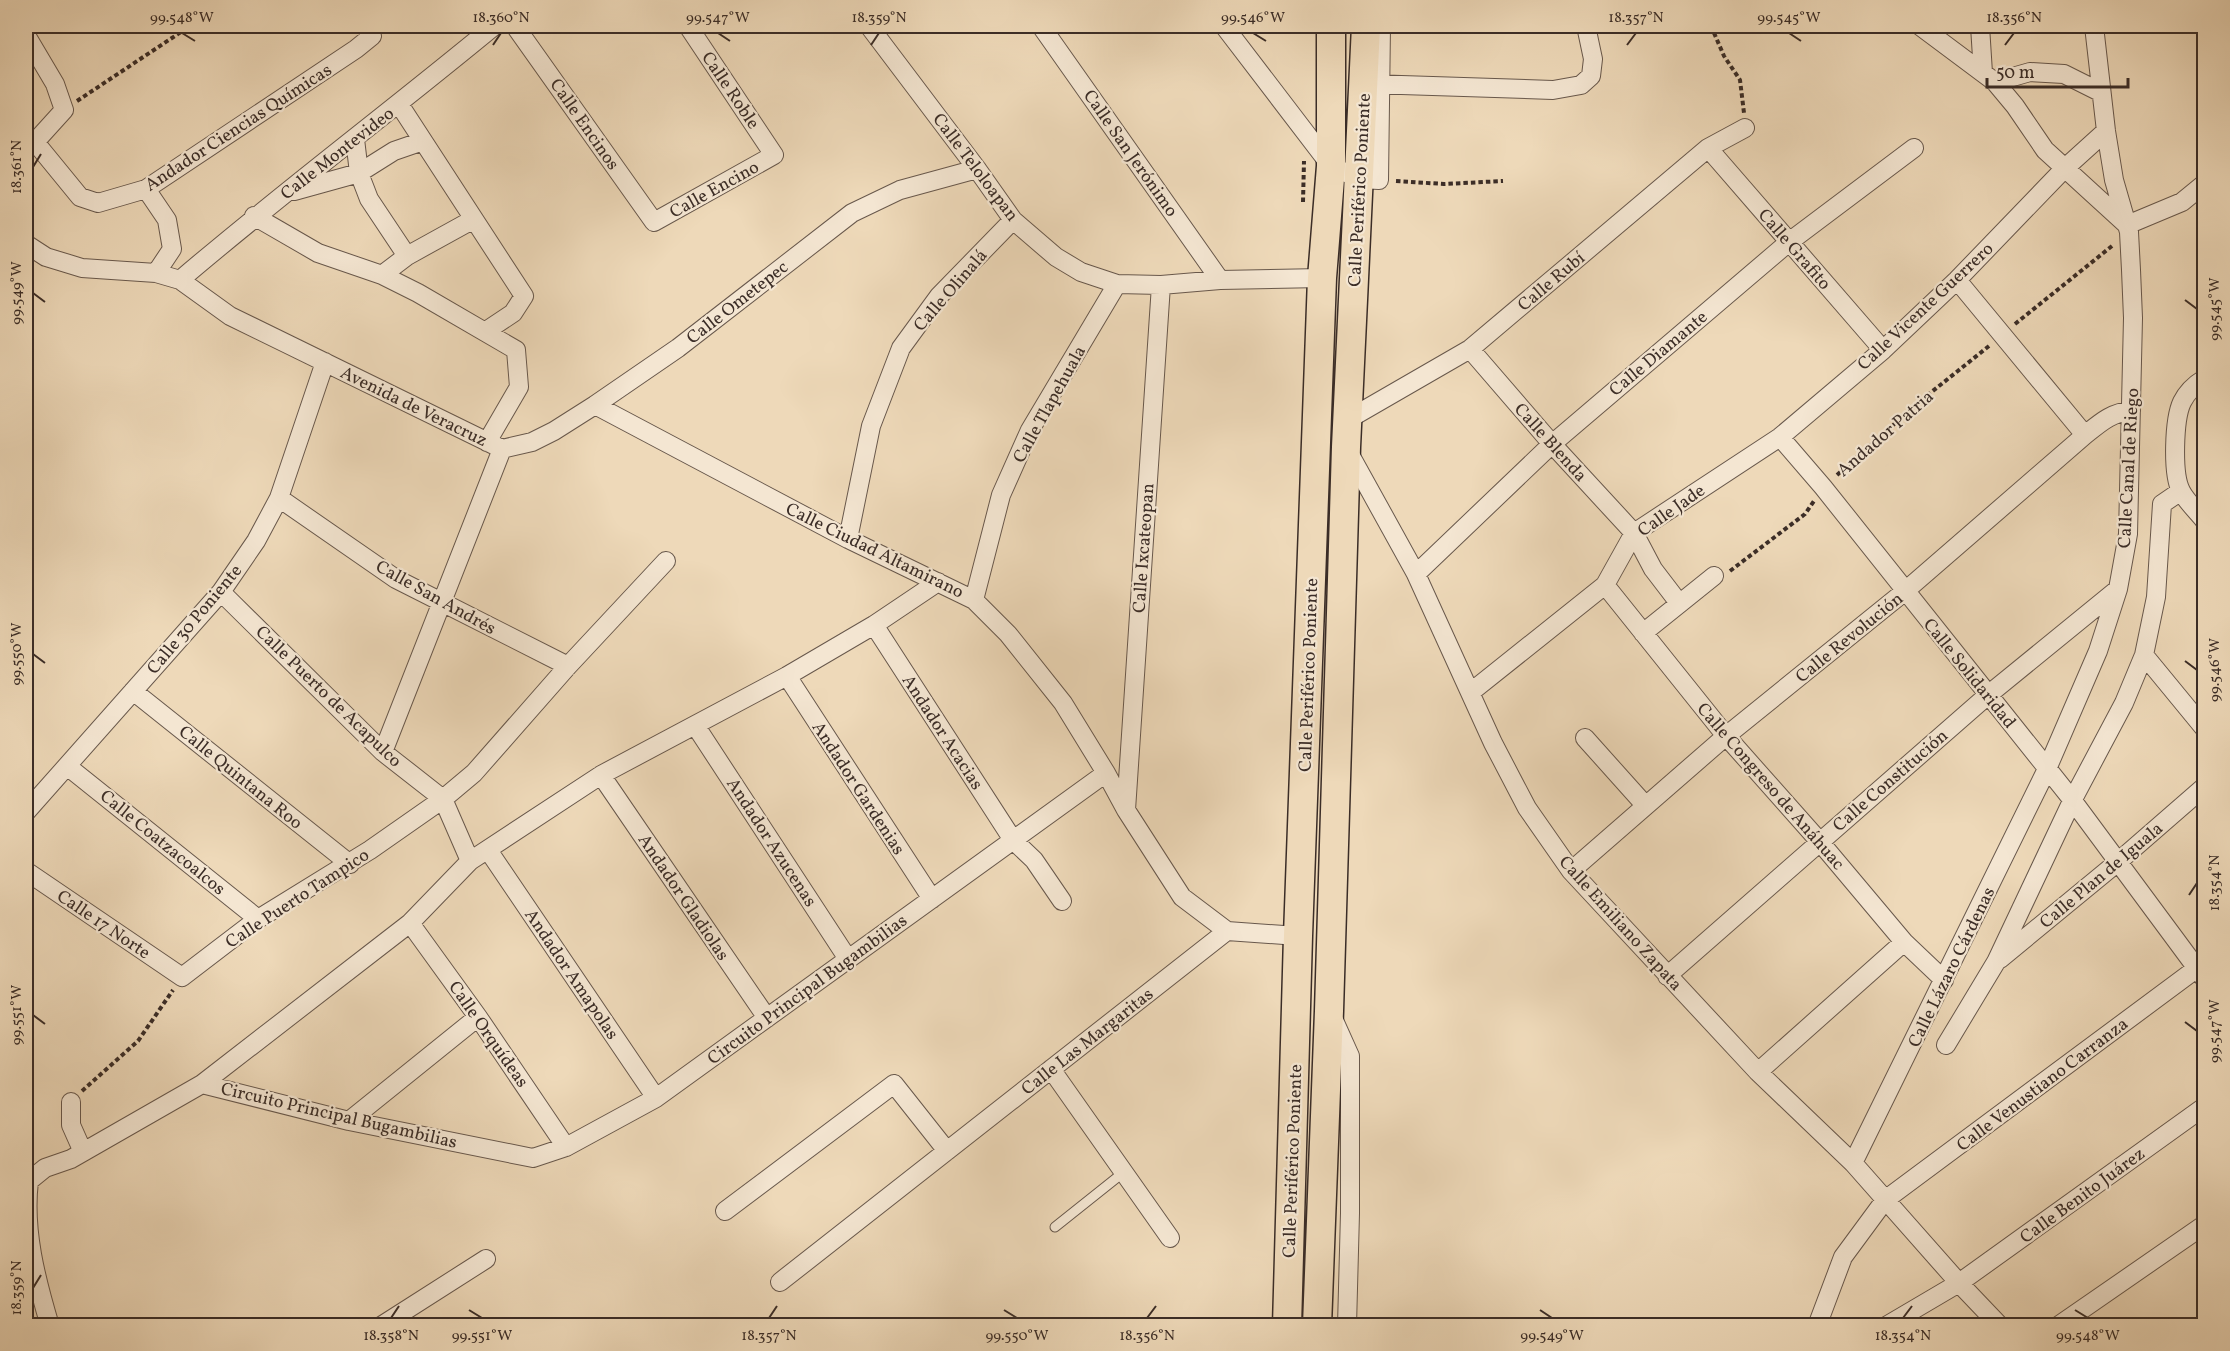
<svg xmlns="http://www.w3.org/2000/svg" width="2230" height="1351" font-family="Vollkorn,serif">
	<style>
		.lines { fill: none; stroke-linecap: round; stroke-linejoin: round }
		.lane-casing { stroke: #68584c; stroke-width: 11 }
		.street-casing { stroke: #68584c; stroke-width: 20 }
		.primary-casing { stroke: #3b2d27; stroke-width: 31 }
		.path { stroke: #3b2d27; stroke-width: 4; stroke-dasharray: 4.5 3; stroke-linecap: butt }
		.lane { stroke: #f4e6d2; stroke-width: 9 }
		.street { stroke: #f4e6d2; stroke-width: 18 }
		.primary { stroke: #eed9b9; stroke-width: 28 }
		.ticks { fill: none; stroke: #3b2d27; stroke-width: 2 }
		.labels { text-anchor: middle; stroke-width: 4.5; stroke-linejoin: round; paint-order: stroke }
		.street-label { font-size: 18px; fill: #3b2d27; stroke: #f4e6d2 }
		.neatline { fill: none; stroke: #3b2d27; stroke-width: 2 }
		.ticks-label { font-size: 15px; text-anchor: middle; fill: #3b2d27 }
	</style>
	<rect width="100%" height="100%" fill="#eed9b9"/>
	<filter id="stains"><feTurbulence type="fractalNoise" baseFrequency=".00333" numOctaves="4"/><feColorMatrix values="0 0 0 0 .2 0 0 0 0 .09 0 0 0 0 .02 0 0 0 .5 -.17"/></filter>
	<radialGradient id="worn" r=".72"><stop offset=".6" stop-color="#630" stop-opacity="0"/><stop offset="1" stop-color="#630" stop-opacity=".3"/></radialGradient>
	<g class="lines">
		<g class="lane-casing">
			<path id="lane" d="M1055 1227 1124 1172"/>
		</g>
		<g class="street-casing">
			<path id="street" d="M515 26 654 222 774 155 688 26
				M869 26 977 169 1013 220 1056 257 1081 272 1117 284 1161 285 1220 280 1322 278
				M1041 26 1220 280
				M1224 26 1331 166 1360 179 1379 180 1381 26
				M1920 26 1995 82 2015 106 2045 150 2126 224
				M1980 26 1983 73
				M26 35 55 84 64 110 35 142 80 197 98 203 146 189 356 49 372 36 365 26
				M1995 82 2030 72 2064 74 2100 92
				M1370 84 1553 90 1581 85 1591 76 1593 59 1586 26
				M399 104 524 296 513 313 486 331
				M355 139 359 173 369 199 407 256
				M1708 148 1883 350
				M146 189 167 220 172 249 156 273
				M294 191 359 173 394 151 423 141
				M254 216 318 253 382 275 418 293 516 350 519 387 487 442
				M2127 225 2182 202 2204 184
				M26 244 46 257 82 268 156 273 180 280 230 316 502 449
				M382 275 407 256 474 219
				M180 280C283 192 390 112 494 26
				M1957 280 2085 435
				M1470 349 1552 444 1634 533 1653 569 1679 603
				M2204 379C2194 385 2187 392 2182 402 2174 419 2172 474 2181 491 2186 501 2197 511 2204 520
				M595 405 848 539 974 600 1008 634 1063 703 1106 773 1126 810 1182 897 1227 931 1298 936
				M1347 420 1470 349 1708 148 1745 128
				M1780 437 1823 487 2070 797 2204 978
				M502 449 532 442 554 431 595 405 678 348 852 213 900 190 977 169
				M1348 451 1416 574 1493 743 1527 808 1571 871 1758 1072 1853 1163 1959 1283 2000 1326
				M279 498 396 579 568 666
				M848 539 871 426 901 348 939 296 1013 220
				M1416 574 1552 444 1789 242 1914 148
				M1605 585 1726 736 1820 842 1904 942 1944 980
				M221 592 383 752 443 799 470 861
				M974 600 1001 495 1030 430 1117 284
				M874 625 1013 840 1034 860 1062 901
				M1643 633 1714 576
				M2144 655 2204 728
				M787 676 932 899
				M133 691 350 864
				M1471 692 1605 585 1634 533 1780 437 1883 350 1957 280 2064 169 2106 131
				M695 725 848 959
				M1585 738 1645 805
				M383 752 502 449
				M67 766 258 919
				M601 775 767 1018
				M1126 810 1161 285
				M26 812 221 592 256 541 279 498 325 362
				M488 850 656 1098
				M26 871 182 977 258 919 370 850 443 799 474 773 568 666 666 561
				M1571 871 1726 736 1904 592 2085 435C2100 423 2112 412 2131 411
				M410 923 478 1017 566 1147
				M2000 959 2119 861 2204 787
				M1667 976 1988 695 2118 589
				M1332 1016 1350 1056V1213L1347 1326
				M1946 1045 1996 962 2072 801 2124 703 2144 655 2156 597 2162 504 2181 491
				M1051 1069 1170 1238
				M1758 1072 1904 942
				M202 1084 349 1121 533 1158 566 1147 656 1098 1106 773
				M71 1102V1125L83 1152
				M349 1121 478 1017
				M1853 1163 2047 769 2098 651 2118 589 2128 534 2133 318 2131 270 2129 232 2114 180 2106 131 2094 26
				M725 1211 894 1084 947 1151
				M780 1282 1227 931
				M50 1326C36 1279 23 1230 29 1181L45 1168 71 1159 202 1084 410 923 470 861 601 775 787 676 874 625 938 582
				M381 1326 486 1259
				M1817 1326 1843 1257 1885 1200 2204 963
				M1886 1326 1959 1283 2204 1107
				M2058 1326 2204 1225"/>
		</g>
		<g class="primary-casing">
			<path id="primary" d="M1287 1326 1298 936 1322 278 1331 166V26
				M1317 1326 1329 1011 1346 447 1366 26"/>
		</g>
		<path class="path" d="M1711 26 1724 56 1740 80 1744 113
			M77 101 190 26
			M1396 181 1444 184 1503 181
			M1303 202 1304 161
			M2015 324 2112 246
			M1837 475 1919 402 1989 346
			M1730 571 1805 514 1814 501
			M82 1091 138 1041 173 990"/>
		<use href="#lane" class="lane"/>
		<use href="#street" class="street"/>
		<use href="#primary" class="primary"/>
	</g>
	<path class="ticks" d="M182 33 195 41M718 33 730 41M1253 33 1266 41M1789 33 1801 41M493 45 501 33M871 45 879 33M1627 45 1636 33M2005 45 2014 33M33 167 41 154M33 293 45 302M2185 300 2197 309M33 654 45 663M2185 661 2197 670M2189 895 2197 883M33 1015 45 1024M2185 1022 2197 1031M33 1288 41 1275M469 1310 482 1318M1004 1310 1017 1318M1540 1310 1552 1318M2075 1310 2088 1318M391 1318 399 1306M769 1318 777 1306M1147 1318 1156 1306M1903 1318 1912 1306"/>
	<g class="labels">
		<g class="street-label">
			<text transform="translate(731 90) rotate(56)" y="6">Calle Roble</text>
			<text transform="translate(585 124) rotate(55)" y="6">Calle Encinos</text>
			<text transform="translate(238 127) rotate(-33)" y="6">Andador Ciencias Químicas</text>
			<text transform="translate(337 153) rotate(-38)" y="6">Calle Montevideo</text>
			<text transform="translate(1131 153) rotate(55)" y="6">Calle San Jerónimo</text>
			<text transform="translate(976 167) rotate(53)" y="6">Calle Teloloapan</text>
			<text transform="translate(714 189) rotate(-29)" y="6">Calle Encino</text>
			<text transform="translate(1359 190) rotate(-87)" y="6">Calle Periférico Poniente</text>
			<text transform="translate(1795 249) rotate(49)" y="6">Calle Grafito</text>
			<text transform="translate(1551 281) rotate(-40)" y="6">Calle Rubí</text>
			<text transform="translate(950 290) rotate(-49)" y="6">Calle Olinalá</text>
			<text transform="translate(737 302) rotate(-38)" y="6">Calle Ometepec</text>
			<text transform="translate(1925 306) rotate(-43)" y="6">Calle Vicente Guerrero</text>
			<text transform="translate(1658 353) rotate(-40)" y="6">Calle Diamante</text>
			<text transform="translate(1049 404) rotate(-61)" y="6">Calle Tlapehuala</text>
			<text transform="translate(414 406) rotate(26)" y="6">Avenida de Veracruz</text>
			<text transform="translate(1885 433) rotate(-41)" y="6">Andador Patria</text>
			<text transform="translate(1551 442) rotate(48)" y="6">Calle Blenda</text>
			<text transform="translate(2128 468) rotate(-87)" y="6">Calle Canal de Riego</text>
			<text transform="translate(1671 510) rotate(-35)" y="6">Calle Jade</text>
			<text transform="translate(1143 548) rotate(-86)" y="6">Calle Ixcateopan</text>
			<text transform="translate(875 550) rotate(26)" y="6">Calle Ciudad Altamirano</text>
			<text transform="translate(436 597) rotate(29)" y="6">Calle San Andrés</text>
			<text transform="translate(194 619) rotate(-50)" y="6">Calle 30 Poniente</text>
			<text transform="translate(1849 637) rotate(-39)" y="6">Calle Revolución</text>
			<text transform="translate(1970 673) rotate(51)" y="6">Calle Solidaridad</text>
			<text transform="translate(1308 675) rotate(-88)" y="6">Calle Periférico Poniente</text>
			<text transform="translate(329 696) rotate(44)" y="6">Calle Puerto de Acapulco</text>
			<text transform="translate(943 732) rotate(57)" y="6">Andador Acacias</text>
			<text transform="translate(241 777) rotate(39)" y="6">Calle Quintana Roo</text>
			<text transform="translate(1890 780) rotate(-41)" y="6">Calle Constitución</text>
			<text transform="translate(1771 786) rotate(49)" y="6">Calle Congreso de Anáhuac</text>
			<text transform="translate(859 788) rotate(57)" y="6">Andador Gardenias</text>
			<text transform="translate(163 842) rotate(39)" y="6">Calle Coatzacoalcos</text>
			<text transform="translate(772 842) rotate(57)" y="6">Andador Azucenas</text>
			<text transform="translate(2101 875) rotate(-40)" y="6">Calle Plan de Iguala</text>
			<text transform="translate(684 897) rotate(56)" y="6">Andador Gladiolas</text>
			<text transform="translate(297 898) rotate(-33)" y="6">Calle Puerto Tampico</text>
			<text transform="translate(1621 923) rotate(48)" y="6">Calle Emiliano Zapata</text>
			<text transform="translate(104 924) rotate(34)" y="6">Calle 17 Norte</text>
			<text transform="translate(1951 967) rotate(-64)" y="6">Calle Lázaro Cárdenas</text>
			<text transform="translate(572 974) rotate(56)" y="6">Andador Amapolas</text>
			<text transform="translate(807 989) rotate(-36)" y="6">Circuito Principal Bugambilias</text>
			<text transform="translate(489 1034) rotate(55)" y="6">Calle Orquídeas</text>
			<text transform="translate(1087 1041) rotate(-38)" y="6">Calle Las Margaritas</text>
			<text transform="translate(2042 1084) rotate(-37)" y="6">Calle Venustiano Carranza</text>
			<text transform="translate(339 1115) rotate(13)" y="6">Circuito Principal Bugambilias</text>
			<text transform="translate(1292 1161) rotate(-88)" y="6">Calle Periférico Poniente</text>
			<text transform="translate(2082 1195) rotate(-36)" y="6">Calle Benito Juárez</text>
		</g>
	</g>
	<rect width="2230" height="1351" fill="none" stroke="#eed9b9" stroke-width="66"/>
	<path d="M1987 78v9h141v-9" fill="none" stroke="#3b2d27" stroke-width="3"/>
	<text x="1996" y="78" font-size="18" fill="#3b2d27" stroke="#f4e6d2" stroke-width="4.5" paint-order="stroke">50 m</text>
	<rect x="33" y="33" width="2164" height="1285" class="neatline"/>
	<g class="ticks-label">
		<text x="182" y="22">99.548°W</text>
		<text x="501" y="22">18.360°N</text>
		<text x="718" y="22">99.547°W</text>
		<text x="879" y="22">18.359°N</text>
		<text x="1253" y="22">99.546°W</text>
		<text x="1636" y="22">18.357°N</text>
		<text x="1789" y="22">99.545°W</text>
		<text x="2014" y="22">18.356°N</text>
		<text transform="translate(16 167) rotate(-90)" y="5">18.361°N</text>
		<text transform="translate(16 293) rotate(-90)" y="5">99.549°W</text>
		<text transform="translate(2214 309) rotate(-90)" y="5">99.545°W</text>
		<text transform="translate(16 654) rotate(-90)" y="5">99.550°W</text>
		<text transform="translate(2214 670) rotate(-90)" y="5">99.546°W</text>
		<text transform="translate(2214 883) rotate(-90)" y="5">18.354°N</text>
		<text transform="translate(16 1015) rotate(-90)" y="5">99.551°W</text>
		<text transform="translate(2214 1031) rotate(-90)" y="5">99.547°W</text>
		<text transform="translate(16 1288) rotate(-90)" y="5">18.359°N</text>
		<text x="391" y="1340">18.358°N</text>
		<text x="482" y="1340">99.551°W</text>
		<text x="769" y="1340">18.357°N</text>
		<text x="1017" y="1340">99.550°W</text>
		<text x="1147" y="1340">18.356°N</text>
		<text x="1552" y="1340">99.549°W</text>
		<text x="1903" y="1340">18.354°N</text>
		<text x="2088" y="1340">99.548°W</text>
	</g>
	<rect width="100%" height="100%" filter="url(#stains)"/>
	<rect width="100%" height="100%" fill="url(#worn)"/>
</svg>
